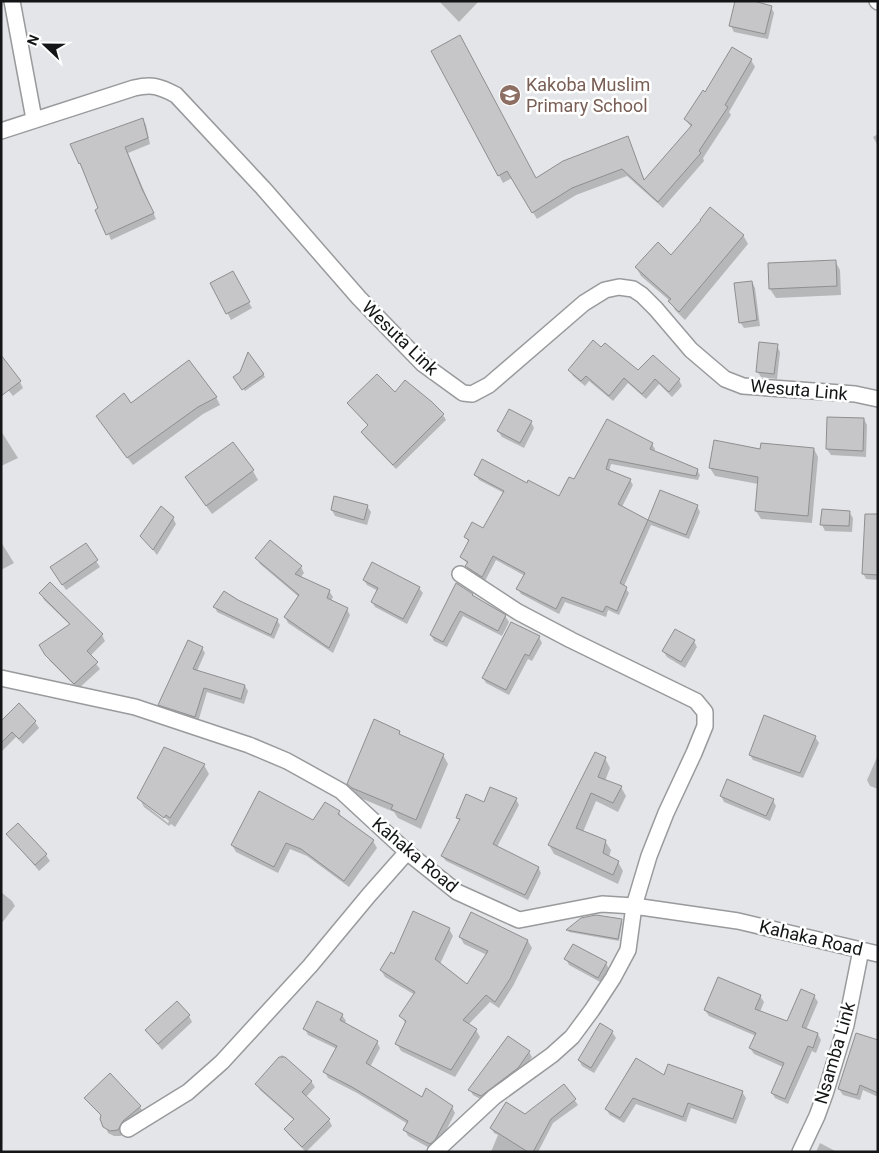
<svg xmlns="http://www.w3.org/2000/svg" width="879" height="1153" font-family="Roboto,sans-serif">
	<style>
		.shadow { fill: #0003; fill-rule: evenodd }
		.building { fill: #c6c5c7; stroke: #8f8e90 }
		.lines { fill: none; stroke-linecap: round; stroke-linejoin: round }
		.street-casing { stroke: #989a9c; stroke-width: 18 }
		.street { stroke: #fff; stroke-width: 15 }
		.labels { text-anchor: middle; stroke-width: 5; stroke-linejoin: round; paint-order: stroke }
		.education-label { font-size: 18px; fill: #785e54; stroke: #fff; text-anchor: start }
		.street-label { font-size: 18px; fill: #141516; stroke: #fff }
	</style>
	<rect width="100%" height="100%" fill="#e3e5e8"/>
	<path class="shadow" d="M439 1H479L459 22Z
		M771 7 774 13 768 39 734 32 731 26Z
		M433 51 536 179 627 138 645 181 691 127 685 119 706 93 751 60 755 67 729 112 731 115 703 158 704 161 663 208 627 176 576 195 537 219 512 178 503 183Z
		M143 119 146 125 150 144 128 153 156 219 111 240 80 163Z
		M878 134V146L873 137Z
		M743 235 748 244 685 320 675 310 670 301 641 276 636 267Z
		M835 261 840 270 841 295 776 298 770 289 769 264Z
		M232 273 252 308 231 320 212 284Z
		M752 282 755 288 760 326 744 328 740 322Z
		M777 346 780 352 777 379 761 377 757 371Z
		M570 370 639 372 679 380 682 386 672 397 659 384 646 399 628 383 613 401 589 381 585 386 573 376Z
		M263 374 265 377 245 391 235 377Z
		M1 381 20 382 23 388 13 396Z
		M396 394 443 415 446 420 396 469 365 437 363 432 368 426 348 403Z
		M216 397 220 405 203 414 133 465 102 424 131 405Z
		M864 419 867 425 866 457 831 455 827 449Z
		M607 420 652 444 655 449 654 452 697 470 700 475 698 480 611 464 609 472 630 480 633 485 622 507 649 521 660 492 697 506 700 512 689 539 651 525 624 586 629 593 619 615 608 610 606 617 565 602 559 614 521 594 518 589 525 576 496 560 485 581 470 571 467 566 468 564 461 557 469 543 466 537 484 530 504 493 479 480 476 475 527 485 559 498 575 481Z
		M531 422 534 428 524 448 502 437 498 431Z
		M1 431 18 458 1 466Z
		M814 449 818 457 812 523 761 519 756 511 758 484 715 476 710 468 761 450Z
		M253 471 258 480 212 514 186 478Z
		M367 506 371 512 367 525 335 516 332 510Z
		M849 512 853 518 852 532 825 531 822 525Z
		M173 518 176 524 157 555 142 536Z
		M1 542 14 563 1 570Z
		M878 551V580L866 579 863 573Z
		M257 558 301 567 304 573 300 578 329 591 333 597 331 601 347 609 350 615 333 653 288 623 285 617 299 597 260 564Z
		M96 561 100 567 66 590 55 573Z
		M364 580 419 588 423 593 407 624 375 607 372 602 378 591 367 585Z
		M41 594 102 635 105 641 90 656 100 669 78 689 50 661 44 651 70 625 44 600Z
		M472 595 474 597 505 616 509 622 502 636 463 616 447 647 434 641 431 635Z
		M238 601 277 620 280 625 274 639 217 612 215 607Z
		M539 637 542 643 532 661 528 659 509 695 486 683 483 678Z
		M694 641 697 647 685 668 667 657 663 651Z
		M202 648 205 653 197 671 245 686 248 691 244 704 207 692 198 722 162 710 159 705Z
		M19 705 35 722 39 728 23 744 16 737 1 752V722Z
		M764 717 815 737 819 743 803 778 753 760 750 755Z
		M399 732 403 738 443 755 448 764 421 829 398 818 394 812 358 797 353 793 348 783Z
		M878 755V789L870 786 867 780Z
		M605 758 610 768 605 781 621 787 626 796 618 812 596 801 583 832 605 841 611 850 609 857 618 862 623 871 618 884 554 854 549 845Z
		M204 765 209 774 175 827 171 824 169 826 144 807 139 797ZM144 801 169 821 168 823 144 804Z
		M721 796 773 800 776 806 770 821 724 802Z
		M516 799 519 805 497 847 538 867 541 873 528 900 446 861 442 856 460 821 458 818 484 804Z
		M339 812 343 820 373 841 377 848 349 887 307 856 290 849 278 873 236 852 232 845 314 822Z
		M19 847 46 855 50 861 39 871Z
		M1 892 12 901 15 906 1 924Z
		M621 920 622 923 619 941 569 932 568 930Z
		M449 929 453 936 440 964 467 986 487 955 464 944 460 937 528 941 532 948 513 986 499 1008 490 1002 468 1025 476 1030 480 1037 455 1077 401 1051 397 1044 406 1024 401 1016 415 995 385 977 381 970 394 955Z
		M566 959 606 963 609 969 602 983 569 965Z
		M760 996 764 1002 760 1012 788 1023 814 996 818 1002 806 1030 818 1034 821 1040 816 1053 812 1051 788 1104 775 1098 772 1093 783 1067 754 1054 750 1048 756 1036 709 1016 705 1010Z
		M342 1015 346 1021 344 1024 377 1042 380 1048 370 1067 422 1099 452 1107 455 1113 438 1146 433 1150 408 1136 405 1130 408 1124 357 1093 328 1078 325 1072 337 1049 308 1035 305 1029Z
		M189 1016 192 1022 162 1050 146 1030Z
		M612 1032 616 1038 594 1073 582 1066 579 1060Z
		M878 1041V1097L863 1090 860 1100 843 1095 839 1089Z
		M529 1052 532 1057 521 1073 484 1101 473 1095 470 1090Z
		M282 1055 311 1081 315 1087 306 1097 329 1120 332 1126 306 1152 289 1135 285 1130 294 1120 260 1090 257 1084Z
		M110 1075 140 1107 144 1113 126 1127 121 1136H114L108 1133 102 1117 86 1098Z
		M665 1077 742 1092 746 1098 736 1124 691 1108 686 1122 636 1104 624 1123 610 1115 606 1109Z
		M564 1085 578 1105 553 1123 538 1152H491L498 1135 494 1133 491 1128 525 1115Z
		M820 1143 837 1152H816Z"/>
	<path class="building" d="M735 1H754L772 6 765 34 729 26Z
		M460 35 536 178 563 161 628 136 644 180 692 125 684 119 703 90 705 92 732 47 752 59 725 105 728 107 699 151 701 153 658 202 622 169 572 188 532 213 507 171 498 176 431 51Z
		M143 118 148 138 125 147 142 189 154 213 106 235 95 210 98 208 80 163 79 164 70 144Z
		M710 207 744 235 679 312 668 301 671 299 635 267 658 242 671 255 701 220H700Z
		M836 260 837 286 769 289 768 263Z
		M233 271 250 302 226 314 210 283Z
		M752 281 757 320 739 323 734 283Z
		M593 340 601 347 605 343 638 370 653 355 680 379 669 392 655 379 642 394 624 378 609 396 586 376 581 381 568 370Z
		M759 342 778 344 774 374 756 372Z
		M248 352 264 374 242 390 233 377 240 372Z
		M1 355 21 381 1 396Z
		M189 360 217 397 198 407 127 458 96 416 124 393 131 403Z
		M377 374 395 392 405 380 432 402 444 414 393 465 361 432 368 425 347 403Z
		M509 409 532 421 520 443 497 431Z
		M827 417 864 418 863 451 826 449Z
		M607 419 653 443 650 449 698 469 696 476 609 459 606 469 631 479 618 504 648 520 660 490 698 505 686 535 648 520 620 583 627 587 617 611 606 606 603 612 562 597 556 609 516 589 525 573 493 556 482 577 465 566 468 562 460 557 469 540 464 537 472 522 483 528 504 491 474 475 482 459 527 483 528 480 559 496 569 477 574 479Z
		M714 440 760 449 761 443 814 448 808 516 755 511 758 477 709 468Z
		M233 442 254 470 206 506 185 477Z
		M334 496 368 505 364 520 331 510Z
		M161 506 174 517 153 550 140 536Z
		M822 509 850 511 849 526 820 525Z
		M865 514H878V575L862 574Z
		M270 540 302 566 295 574 330 590 327 598 348 608 329 648 284 617 299 595 255 558Z
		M86 543 98 560 62 585 50 567Z
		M372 562 420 587 403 619 371 602 378 588 363 580Z
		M50 582 103 634 87 651 98 662 74 684 45 655 39 645 70 624 39 593Z
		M456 583 473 594 472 595 506 615 498 631 460 611 443 642 430 635Z
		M224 591 238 600 278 619 271 635 213 607Z
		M511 622 540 636 529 656 525 654 506 690 482 678Z
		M675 629 695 640 681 662 662 651Z
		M188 640 203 647 193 669 245 685 241 699 204 688 195 717 158 705Z
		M19 703 36 721 19 739 12 732 1 743V721Z
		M764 715 816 736 800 773 749 755Z
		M374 719 400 731 399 734 444 754 416 820 391 809 393 805 352 788 347 784Z
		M164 747 205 764 170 818 166 815 164 818 137 798Z
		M595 752 606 757 598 777 622 786 613 803 591 793 576 828 606 840 603 853 619 861 613 875 548 845Z
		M727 779 774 799 766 816 720 796Z
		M490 787 517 798 493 844 539 867 525 895 441 856 460 819 456 818 466 794 484 802Z
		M259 791 313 820 325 802 340 811 338 814 374 840 344 881 301 849 286 843 274 867 231 845Z
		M18 823 47 854 35 865 6 834Z
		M413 911 450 928 435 959 467 984 488 951 459 937 471 912 528 940 510 979 495 1002 486 995 463 1020 477 1029 451 1070 395 1044 406 1021 399 1016 415 992 380 970 391 952 394 954Z
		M596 915 622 919 618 939 566 930 581 918Z
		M573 944 607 962 598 978 564 959Z
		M718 977 761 995 755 1009 787 1021 801 989 815 995 802 1027 818 1033 813 1048 808 1046 785 1099 771 1093 784 1063 749 1048 756 1033 704 1010Z
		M177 1001 190 1015 158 1044 145 1030Z
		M317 1001 343 1014 340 1020 378 1041 366 1063 422 1097 426 1088 453 1106 435 1140 430 1144 403 1130 408 1121 352 1087 323 1072 337 1046 303 1029Z
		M600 1023 613 1031 591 1068 578 1060Z
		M856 1033 878 1040V1093L860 1085 857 1095 838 1089Z
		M508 1036 530 1051 518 1068 481 1096 468 1090Z
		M279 1057H285L312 1081 302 1092 330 1119 302 1147 284 1129 294 1119 255 1084Z
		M636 1058 664 1075 668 1064 743 1091 733 1119 688 1103 683 1117 633 1098 620 1118 605 1109Z
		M110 1073 141 1106 123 1121 118 1130 110 1131 103 1127 100 1119 101 1115 84 1098Z
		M564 1084 576 1099 551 1119 533 1152H528L490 1128 506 1102 525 1114Z"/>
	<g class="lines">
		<g class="street-casing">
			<path id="street" d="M12 1 34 119
				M877 1 878 2
				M1 131 134 88C152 84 159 86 176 95L263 188 359 298 423 364 463 393 472 394 489 385 584 303 605 290 619 287 633 289 642 295 656 309 691 350 725 379 743 386 855 394 878 399
				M1 678 135 707 249 745 287 761 341 791 407 852 457 892 519 920 602 904 634 906 738 921 878 954
				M128 1129 188 1092 222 1062 310 966 369 895 407 852
				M435 1152 494 1097 552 1055 572 1037 592 1010 613 978 628 950 634 906 649 856 666 813 694 753 705 726V712L696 701 571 640 518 612 460 574
				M800 1152 817 1116 825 1094 846 1025 861 950"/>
		</g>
		<use href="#street" class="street"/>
	</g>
	<defs>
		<g id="school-disc" transform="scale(1.125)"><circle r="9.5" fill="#8d6e63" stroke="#fff"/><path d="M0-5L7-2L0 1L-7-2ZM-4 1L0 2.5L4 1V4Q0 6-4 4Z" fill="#fff"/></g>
	</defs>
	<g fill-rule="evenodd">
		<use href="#school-disc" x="510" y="95"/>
	</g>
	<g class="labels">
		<g class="education-label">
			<text x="526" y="91">Kakoba Muslim<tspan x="526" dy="21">Primary School</tspan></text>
		</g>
		<g class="street-label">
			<text transform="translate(400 338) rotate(44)" y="6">Wesuta Link</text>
			<text transform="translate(799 390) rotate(5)" y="6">Wesuta Link</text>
			<text transform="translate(415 855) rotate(40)" y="6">Kahaka Road</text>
			<text transform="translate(811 938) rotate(13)" y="6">Kahaka Road</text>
			<text transform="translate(835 1053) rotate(-74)" y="6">Nsamba Link</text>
		</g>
	</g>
	<rect width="879" height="1153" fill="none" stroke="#141516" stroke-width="5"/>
	<g transform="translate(45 45) rotate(292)" stroke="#ffffff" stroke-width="4" paint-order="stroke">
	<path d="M0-4L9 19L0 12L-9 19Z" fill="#141516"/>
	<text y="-8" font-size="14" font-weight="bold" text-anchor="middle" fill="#141516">N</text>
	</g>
</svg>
